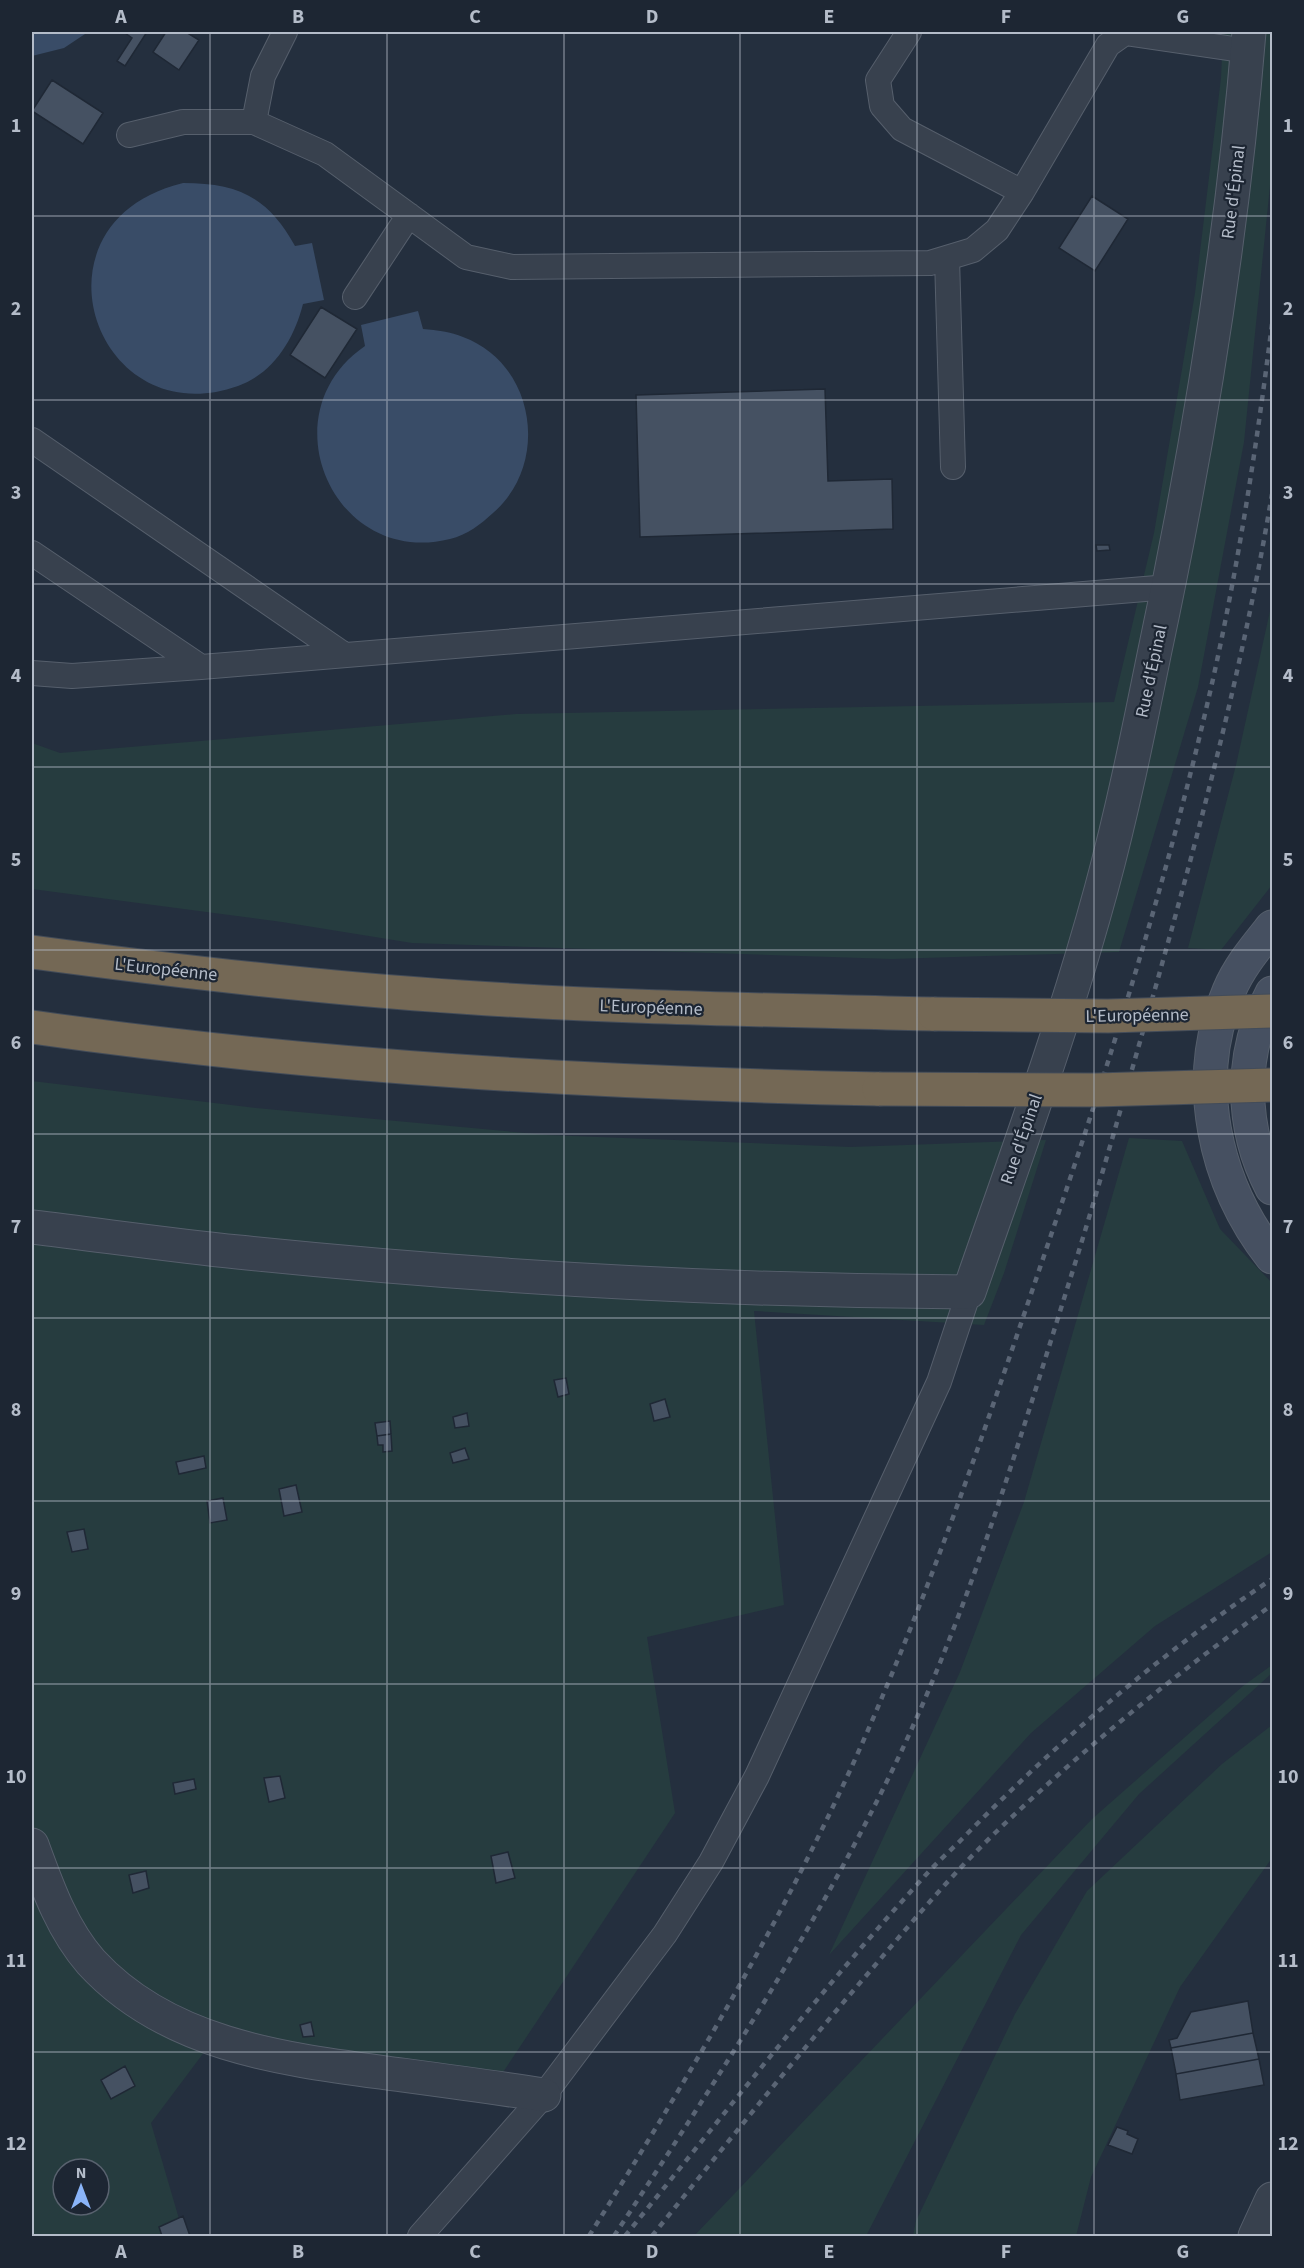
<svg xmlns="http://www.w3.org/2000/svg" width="1304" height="2268" font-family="'Source Sans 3',sans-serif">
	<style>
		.green { fill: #263c3f; fill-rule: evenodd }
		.water { fill: #394c67 }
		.building { fill: #455162; stroke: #1f2835; stroke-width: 1.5 }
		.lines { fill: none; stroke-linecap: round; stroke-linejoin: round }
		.service-casing { stroke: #565f6c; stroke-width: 26 }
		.minor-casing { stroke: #565f6c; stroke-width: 35 }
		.tertiary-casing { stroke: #565f6c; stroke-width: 35 }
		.secondary-casing { stroke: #565f6c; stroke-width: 35 }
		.motorway-casing { stroke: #434c59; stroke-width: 35 }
		.service { stroke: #38414e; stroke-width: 24 }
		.minor { stroke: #38414e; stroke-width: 33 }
		.tertiary { stroke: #38414e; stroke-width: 33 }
		.secondary { stroke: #465061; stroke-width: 33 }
		.motorway { stroke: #746855; stroke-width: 33 }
		.rail { stroke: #5a6575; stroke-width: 4.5; stroke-dasharray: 6 6; stroke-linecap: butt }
		.motorway-bridge-casing { stroke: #434c59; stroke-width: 35; stroke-linecap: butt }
		.motorway-bridge { stroke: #746855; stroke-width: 33 }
		.grid { fill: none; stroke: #b4bcc9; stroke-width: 1.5; stroke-opacity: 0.55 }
		.labels { text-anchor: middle; stroke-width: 4.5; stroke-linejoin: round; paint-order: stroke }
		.street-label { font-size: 18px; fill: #b4bcc9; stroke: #1d2633 }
		.neatline { fill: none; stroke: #b4bcc9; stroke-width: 2 }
		.grid-label { font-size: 20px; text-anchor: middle; font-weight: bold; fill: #b4bcc9 }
	</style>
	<rect width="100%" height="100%" fill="#242f3e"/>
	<path class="green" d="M1223 32H1272V166L1244 442 1198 687 1119 952 892 959 412 943 282 922 32 889V743L60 753 516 714 1114 702 1154 533 1195 293 1221 78Z
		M1272 602V885L1221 950 1188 948 1236 765Z
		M32 1081 256 1108 547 1135 850 1147 1046 1140 1004 1273 984 1325 754 1311 784 1605 647 1637 675 1813 486 2098 205 2051 151 2123 184 2236H32ZM63 2169H99V2205H63Z
		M1129 1138 1182 1141 1220 1229 1272 1283V1552L1155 1626 1031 1733 829 1955 960 1672 1024 1502Z
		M1272 1665V1673L1139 1794 1021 1935 866 2236H694L1092 1819 1243 1686Z
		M1272 1725V1858L1180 1987 1091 2177 1076 2236H913L916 2221 1015 2014 1087 1891 1222 1764Z"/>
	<path class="water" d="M32 32H88L64 48 32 56Z
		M183 183C238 183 268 197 295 246L312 243 324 300 303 304C294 339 274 373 238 386 94 437 22 222 183 183Z
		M418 311 423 329C437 330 451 332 463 337 536 364 550 464 493 513 481 524 467 535 450 539 334 568 266 414 365 346L361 325Z"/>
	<path class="building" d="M126 32H147L125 66 117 61 132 38 125 33Z
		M166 32H186L199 40 179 70 153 52Z
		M52 80 103 113 83 144 32 111Z
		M1092 196 1128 219 1095 271 1059 248Z
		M321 307 357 329 325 378 290 355Z
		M825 389 828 481 892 479 893 529 640 537 636 395Z
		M1096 545H1109L1110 550 1097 551Z
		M566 1378 569 1394 558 1397 554 1380Z
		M665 1399 670 1417 654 1421 650 1404Z
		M467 1413 469 1426 455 1428 453 1417Z
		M390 1421 391 1434 377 1436 375 1423Z
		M391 1434 392 1451 383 1452V1445H378L377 1436Z
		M465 1448 469 1459 453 1463 450 1453Z
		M204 1456 206 1468 179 1474 176 1462Z
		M296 1485 302 1512 284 1516 279 1489Z
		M223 1498 227 1520 210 1523 207 1501Z
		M84 1529 88 1549 72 1552 67 1532Z
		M280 1776 285 1798 269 1802 264 1778Z
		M194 1779 196 1789 175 1794 173 1783Z
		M508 1852 515 1878 496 1883 491 1856Z
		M146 1871 149 1888 133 1893 129 1875Z
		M1248 2001 1253 2033 1171 2048 1169 2040 1177 2038 1191 2012Z
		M311 2022 314 2036 303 2037 300 2025Z
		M1253 2033 1259 2059 1176 2074 1171 2048Z
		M1259 2059 1264 2085 1180 2100 1176 2074Z
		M125 2066 135 2086 111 2099 101 2080Z
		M1117 2127 1128 2131 1127 2134 1138 2139 1132 2154 1108 2145Z
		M183 2216 190 2236H162L159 2227Z"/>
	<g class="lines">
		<g class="service-casing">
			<path id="service" d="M285 32 263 76 254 122 325 154 466 257 512 267 930 263 973 250 997 230 1022 192 1108 45 1125 33 1248 51
				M909 32 878 80 882 106 902 129 1022 192
				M129 135 183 122H254
				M947 258 953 467
				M355 297 409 215
				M32 440 343 654
				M32 553 201 667
				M32 673 72 676 201 667 1169 587
				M420 2236 544 2095 665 1934 711 1862 757 1776 939 1382 969 1292"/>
		</g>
		<g class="minor-casing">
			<path id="minor" d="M32 1227C100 1235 169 1245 238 1252 480 1277 725 1291 969 1292 1015 1159 1064 1026 1101 890 1122 813 1138 734 1154 655 1198 449 1232 242 1249 32
				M32 1845C47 1886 62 1929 91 1962 167 2045 282 2059 387 2073 439 2080 492 2087 544 2095"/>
		</g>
		<g class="tertiary-casing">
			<path id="tertiary" d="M1255 2236 1272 2199"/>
		</g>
		<g class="secondary-casing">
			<path id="secondary" d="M1272 927C1256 947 1239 967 1229 991 1191 1080 1214 1183 1272 1257
				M1272 993C1239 1054 1240 1127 1272 1188"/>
		</g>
		<g class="motorway-casing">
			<path id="motorway" d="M32 952C174 971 318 988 461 997 619 1008 776 1010 934 1014
				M32 1027C312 1067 596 1083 879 1089"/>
		</g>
		<use href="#service" class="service"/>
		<use href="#minor" class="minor"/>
		<use href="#tertiary" class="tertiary"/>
		<use href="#secondary" class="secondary"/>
		<use href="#motorway" class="motorway"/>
		<path class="rail" d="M589 2236C698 2062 804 1885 883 1695 946 1547 997 1394 1049 1241 1112 1056 1170 870 1213 679 1239 562 1257 443 1272 324
			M614 2236C718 2078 821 1921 902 1750 974 1596 1022 1432 1073 1270 1102 1177 1128 1083 1155 989 1201 826 1244 661 1272 494
			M625 2236C723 2116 818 1993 923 1878 935 1864 949 1852 962 1839 1057 1742 1160 1654 1272 1579
			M652 2236C722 2149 792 2062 865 1977 907 1928 949 1877 996 1832 1082 1750 1175 1674 1272 1605"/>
		<g class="motorway-bridge-casing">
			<path id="motorway-bridge" d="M934 1014 1108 1016 1272 1011
				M879 1089 1096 1090 1272 1085"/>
		</g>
		<use href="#motorway-bridge" class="motorway-bridge"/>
	</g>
	<path class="grid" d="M210 32V2236M387 32V2236M564 32V2236M740 32V2236M917 32V2236M1094 32V2236M32 216H1272M32 400H1272M32 584H1272M32 767H1272M32 950H1272M32 1134H1272M32 1318H1272M32 1501H1272M32 1684H1272M32 1868H1272M32 2052H1272"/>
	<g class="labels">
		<g class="street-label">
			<text transform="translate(1233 192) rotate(-83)" y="6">Rue d'Épinal</text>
			<text transform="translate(1151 671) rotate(-78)" y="6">Rue d'Épinal</text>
			<text transform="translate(166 969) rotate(6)" y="6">L'Européenne</text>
			<text transform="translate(651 1007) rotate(2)" y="6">L'Européenne</text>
			<text transform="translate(1137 1015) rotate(-1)" y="6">L'Européenne</text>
			<text transform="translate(1021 1139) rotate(-71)" y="6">Rue d'Épinal</text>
		</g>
	</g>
	<rect width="1304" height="2268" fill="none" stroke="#1d2633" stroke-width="66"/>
	<g transform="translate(81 2187)"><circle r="28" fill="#1d2633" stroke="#59626f" stroke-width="1.5"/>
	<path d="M0-4.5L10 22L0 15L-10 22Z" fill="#8ab4f8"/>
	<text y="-9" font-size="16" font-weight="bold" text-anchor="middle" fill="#b4bcc9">N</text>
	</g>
	<rect x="33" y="33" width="1238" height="2202" class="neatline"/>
	<g class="grid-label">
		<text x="121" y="23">A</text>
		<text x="298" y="23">B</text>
		<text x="475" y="23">C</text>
		<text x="652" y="23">D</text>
		<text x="829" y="23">E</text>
		<text x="1006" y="23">F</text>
		<text x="1183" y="23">G</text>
		<text x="16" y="132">1</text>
		<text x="1288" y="132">1</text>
		<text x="16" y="315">2</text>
		<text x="1288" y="315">2</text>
		<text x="16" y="499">3</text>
		<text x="1288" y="499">3</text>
		<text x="16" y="682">4</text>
		<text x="1288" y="682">4</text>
		<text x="16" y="866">5</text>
		<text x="1288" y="866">5</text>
		<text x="16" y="1049">6</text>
		<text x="1288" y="1049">6</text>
		<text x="16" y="1233">7</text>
		<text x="1288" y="1233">7</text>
		<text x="16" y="1416">8</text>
		<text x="1288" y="1416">8</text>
		<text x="16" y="1600">9</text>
		<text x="1288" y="1600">9</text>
		<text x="16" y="1783">10</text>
		<text x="1288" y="1783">10</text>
		<text x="16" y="1967">11</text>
		<text x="1288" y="1967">11</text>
		<text x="16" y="2150">12</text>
		<text x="1288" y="2150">12</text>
		<text x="121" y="2258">A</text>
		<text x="298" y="2258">B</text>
		<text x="475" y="2258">C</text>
		<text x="652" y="2258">D</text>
		<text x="829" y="2258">E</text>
		<text x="1006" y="2258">F</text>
		<text x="1183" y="2258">G</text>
	</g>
</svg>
